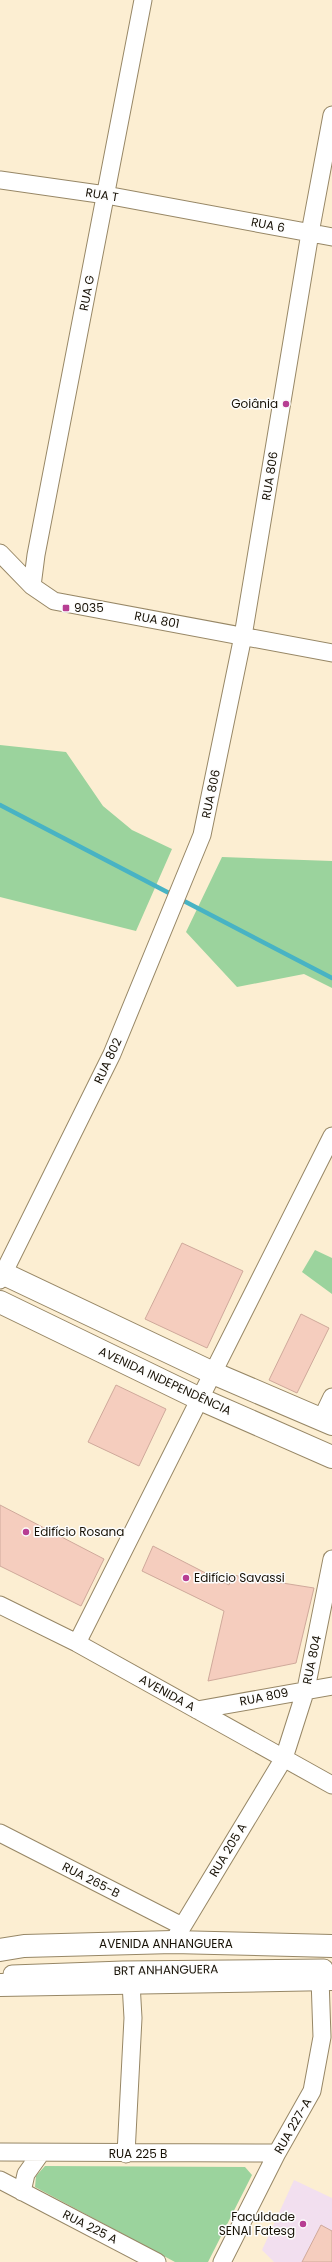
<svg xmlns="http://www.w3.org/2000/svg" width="332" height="2262" font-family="Poppins,sans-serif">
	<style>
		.education { fill: #f2dfef }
		.green { fill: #9bd39d }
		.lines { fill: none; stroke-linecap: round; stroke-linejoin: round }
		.stream { stroke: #48b3c4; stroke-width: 4.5 }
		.building { fill: #f5cdbe; stroke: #cfa99b }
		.minor-casing { stroke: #978766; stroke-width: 19 }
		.major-casing { stroke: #978766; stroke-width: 24 }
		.minor { stroke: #fff; stroke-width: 17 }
		.major { stroke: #fff; stroke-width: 22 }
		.poi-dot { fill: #b73e93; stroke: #fdfdfd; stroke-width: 1.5 }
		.labels { text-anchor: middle; stroke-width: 3; stroke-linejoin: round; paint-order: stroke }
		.street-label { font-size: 12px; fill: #171105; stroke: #fdfdfd }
		.poi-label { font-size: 12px; fill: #171105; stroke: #fdfdfd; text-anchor: start }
	</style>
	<rect width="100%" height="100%" fill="#fceed2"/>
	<path class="education" d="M294 2180 332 2198V2262H274L262 2250Z"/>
	<path class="green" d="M0 745 66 752 103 806 132 830 172 849 136 931 0 897Z
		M222 857 332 861V988L304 974 237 987 186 932Z
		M315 1250 332 1258V1294L302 1272Z
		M45 2166 245 2167 252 2175 208 2262H175L35 2187 36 2176Z"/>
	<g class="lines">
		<path class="stream" d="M0 805 169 893
			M184 901 332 978"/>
	</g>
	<path class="building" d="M182 1243 243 1271 207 1348 145 1319Z
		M301 1314 329 1328 297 1393 269 1380Z
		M116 1385 166 1409 139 1466 88 1442Z
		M0 1505 104 1559 81 1606 0 1566Z
		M153 1546 229 1585 232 1575 314 1588 296 1663 208 1681 224 1611 142 1571Z
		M321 2225 332 2231V2262H302Z"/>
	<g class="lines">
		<g class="minor-casing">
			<path id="minor" d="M0 180 106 195 332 237
				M0 553 32 586 54 601 332 653
				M32 586 36 555 143 0
				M0 1280 112 1054 202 835 243 636 310 233 332 115
				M321 1420 332 1397
				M0 1605 77 1643 332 1785
				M77 1643 332 1136
				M197 1710 332 1686
				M0 1833 182 1926
				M173 1942 284 1758 306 1689 332 1559
				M12 1974 123 1970 324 1968
				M0 2152 277 2153
				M126 2154 133 2018 131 1983
				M0 2180 157 2262
				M22 2192 26 2174 41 2153
				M222 2262 277 2153 312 2091 322 2037 320 1978"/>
		</g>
		<g class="major-casing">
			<path id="major" d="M0 1272 213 1373 332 1424
				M0 1302 200 1399 332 1457
				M0 1950 24 1946 173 1942 332 1946
				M0 1985 332 1979"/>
		</g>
		<use href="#minor" class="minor"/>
		<use href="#major" class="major"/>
	</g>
	<g class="poi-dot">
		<circle cx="286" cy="404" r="4"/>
		<rect x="62" y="604" width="8" height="8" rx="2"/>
		<circle cx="26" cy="1532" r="4"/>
		<circle cx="186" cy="1578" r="4"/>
		<circle cx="303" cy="2224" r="4"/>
	</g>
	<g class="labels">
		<g class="street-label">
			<text transform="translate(102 195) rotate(9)" y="4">RUA T</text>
			<text transform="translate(268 225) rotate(11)" y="4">RUA 6</text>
			<text transform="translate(87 293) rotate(-79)" y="4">RUA G</text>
			<text transform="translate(270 476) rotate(-81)" y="4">RUA 806</text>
			<text transform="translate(157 620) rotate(11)" y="4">RUA 801</text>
			<text transform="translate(211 794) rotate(-78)" y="4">RUA 806</text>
			<text transform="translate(108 1061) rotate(-65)" y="4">RUA 802</text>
			<text transform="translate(165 1381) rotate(25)" y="4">AVENIDA INDEPENDÊNCIA</text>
			<text transform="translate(312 1660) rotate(-78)" y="4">RUA 804</text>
			<text transform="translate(167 1693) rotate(29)" y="4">AVENIDA A</text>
			<text transform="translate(264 1697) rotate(-11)" y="4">RUA 809</text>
			<text transform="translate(228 1850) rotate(-59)" y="4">RUA 205 A</text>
			<text transform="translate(91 1880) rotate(27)" y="4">RUA 265-B</text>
			<text x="166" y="1948">AVENIDA ANHANGUERA</text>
			<text transform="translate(166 1970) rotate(-1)" y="4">BRT ANHANGUERA</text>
			<text transform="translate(293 2126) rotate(-60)" y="4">RUA 227-A</text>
			<text x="138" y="2158">RUA 225 B</text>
			<text transform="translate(90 2227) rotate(27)" y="4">RUA 225 A</text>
		</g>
		<g class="poi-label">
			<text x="278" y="408" text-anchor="end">Goiânia</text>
			<text x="74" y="612">9035</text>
			<text x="34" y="1536">Edifício Rosana</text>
			<text x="194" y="1582">Edifício Savassi</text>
			<text x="295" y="2221" text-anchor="end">Faculdade<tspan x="295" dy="14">SENAI Fatesg</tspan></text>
		</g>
	</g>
</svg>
